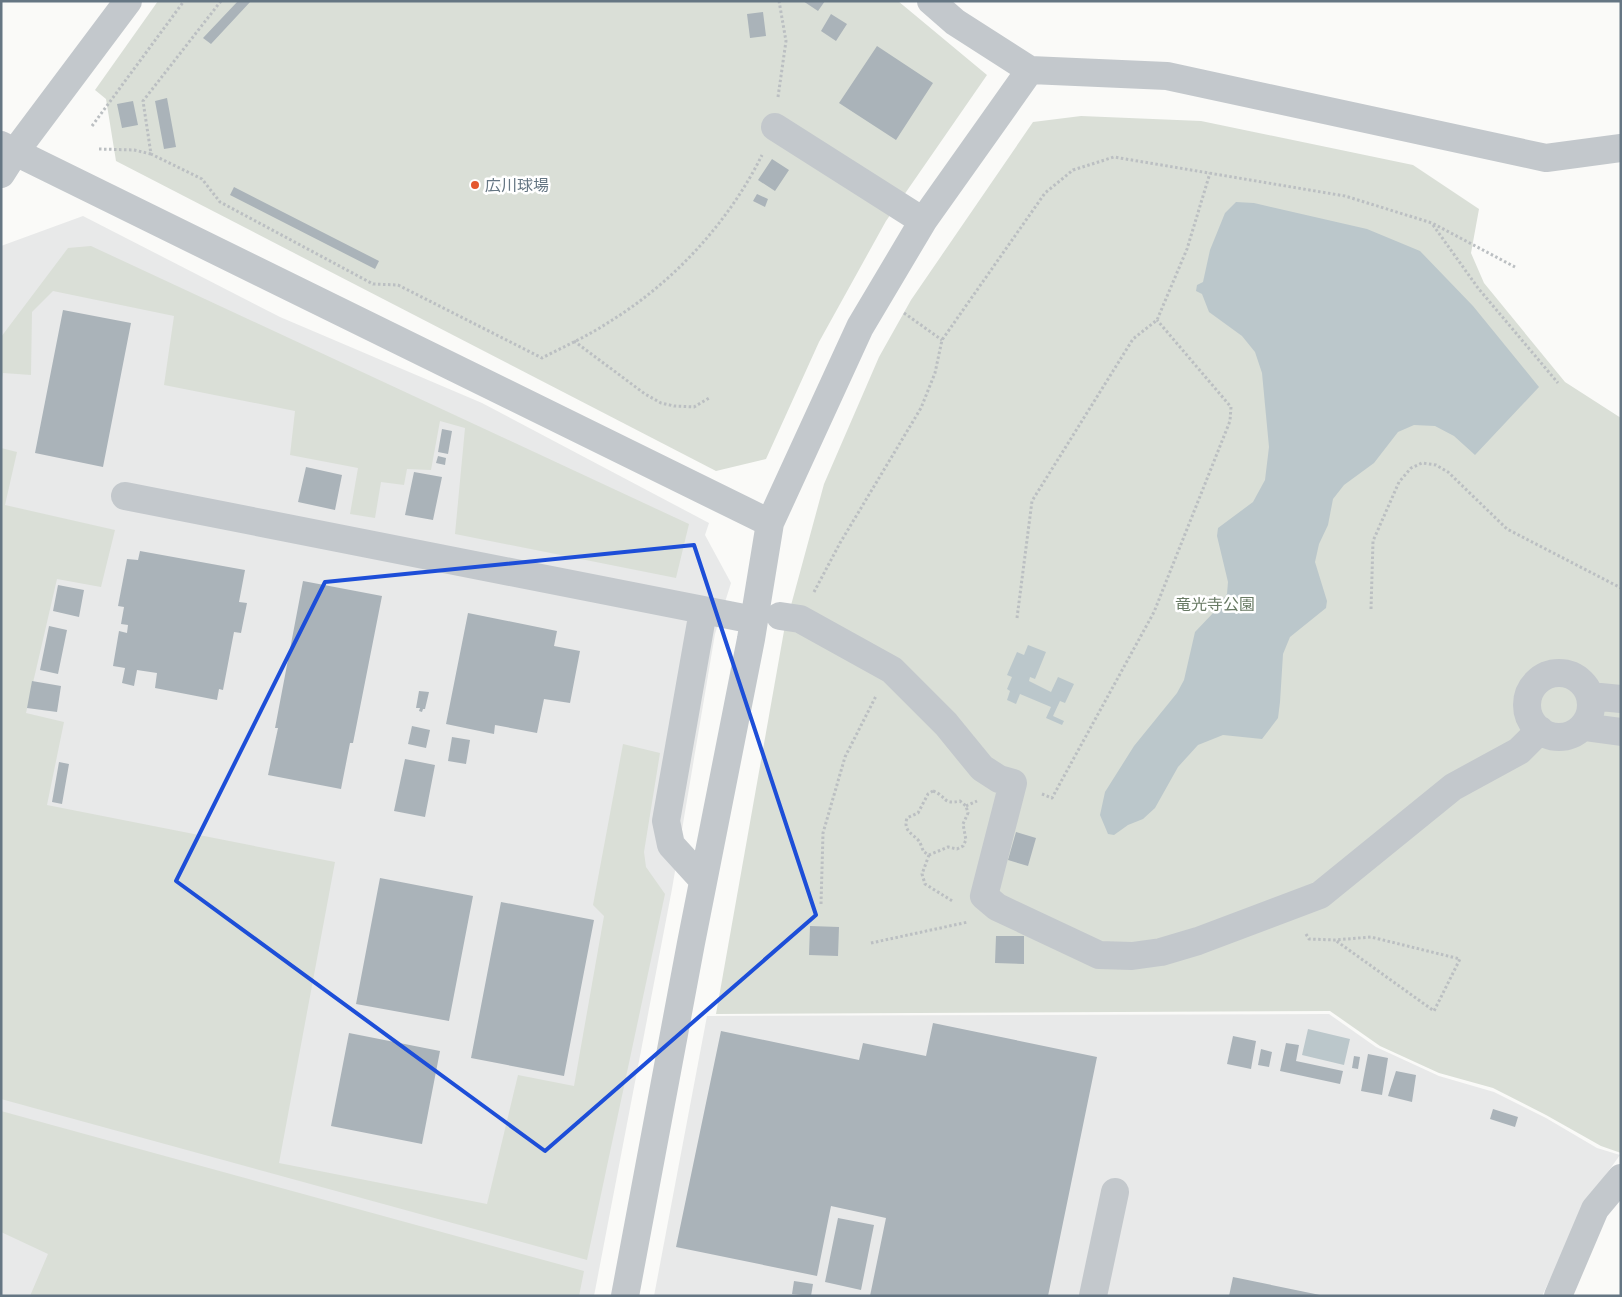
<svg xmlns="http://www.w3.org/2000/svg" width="1622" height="1297" font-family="Barlow,'Noto Sans JP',sans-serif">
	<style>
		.built { fill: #e8e9e9 }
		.green { fill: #dadfd7 }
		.water { fill: #bbc7cb }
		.building { fill: #aab3b9 }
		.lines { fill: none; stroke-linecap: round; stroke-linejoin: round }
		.path { stroke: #bbbfc2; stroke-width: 3; stroke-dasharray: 2.5 2.5; stroke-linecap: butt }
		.minor { stroke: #c3c8cc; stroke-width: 28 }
		.marked { fill: none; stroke: #1d4ed8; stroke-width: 4; stroke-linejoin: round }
		.poi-dot { fill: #e4572e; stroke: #fff; stroke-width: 2 }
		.labels { text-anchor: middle; stroke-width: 5; stroke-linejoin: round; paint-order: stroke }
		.poi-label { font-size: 16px; fill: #657683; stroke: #fff; text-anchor: start }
		.park-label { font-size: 16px; fill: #687a64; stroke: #fff }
	</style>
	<rect width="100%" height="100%" fill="#fafaf8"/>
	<path class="built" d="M83 216 280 317 482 403 709 523 705 535 731 583 715 634 672 889 594 1296H1V246Z
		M1329 1014 1376 1047 1439 1076 1494 1092 1546 1118 1597 1148 1620 1155 1589 1198 1542 1296H654L707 1016Z"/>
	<path class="green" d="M158 1H898L987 75 886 221 819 342 766 459 716 471 116 161 106 99 95 90Z
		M1081 116 1201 121 1413 165 1479 209 1471 253 1484 283 1565 382 1621 418V1153L1601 1146 1546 1115 1493 1088 1439 1073 1380 1046 1330 1011 716 1014 784 631 824 484 879 357 911 300 1033 122Z
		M91 246 689 524 676 578 455 534 465 428 440 421 431 470 407 469 404 485 381 482 375 518 350 514 358 468 290 455 295 411 164 385 174 316 53 291 32 312 31 375 3 373 1 386V337L68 248Z
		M1 448 17 452 5 505 115 530 101 587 57 579 26 713 64 722 47 805 335 862 279 1163 487 1204 518 1075 574 1086 604 916 593 905 623 744 660 753 644 852 646 867 665 894 587 1260 1 1099Z
		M1 1111 584 1271 579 1296H30L48 1254 1 1232Z"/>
	<path class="water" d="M1236 202 1254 203 1367 229 1420 251 1473 306 1539 387 1475 455 1454 436 1435 426 1414 425 1398 432 1374 463 1344 485 1333 499 1328 525 1319 544 1315 562 1327 601 1326 608 1290 637 1283 654 1280 702 1278 718 1262 739 1223 735 1198 745 1178 767 1155 808 1143 819 1128 825 1114 835 1108 834 1100 815 1105 792 1134 746 1177 693 1184 680 1195 632 1214 612 1227 594 1228 582 1217 536 1218 528 1253 502 1265 480 1269 447 1262 373 1255 352 1242 336 1209 312 1202 294 1196 291 1197 285 1203 282 1210 250 1225 213Z
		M1028 645 1046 652 1035 679 1030 677 1029 681 1051 692 1058 677 1074 684 1065 703 1060 701 1053 716 1064 721 1062 725 1046 718 1051 707 1020 694 1016 704 1007 700 1010 691 1007 689 1012 677 1007 675 1017 652 1024 655Z
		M1308 1029 1350 1039 1344 1065 1302 1055Z"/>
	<path class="building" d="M238 1H251L211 44 203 38Z
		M803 1H825L818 11Z
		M763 12 766 36 750 38 747 14Z
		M831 14 847 24 836 41 821 31Z
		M877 46 933 83 896 140 839 103Z
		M167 98 176 147 164 149 155 101Z
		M133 101 138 125 122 128 117 104Z
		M772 159 789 170 775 191 758 180Z
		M234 187 379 261 375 269 230 195Z
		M757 194 768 199 765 207 753 201Z
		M63 310 131 323 103 467 35 453Z
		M442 429 452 431 448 454 438 452Z
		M438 456 446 458 445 465 436 463Z
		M306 467 342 475 335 510 298 502Z
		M414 472 442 477 433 520 405 515Z
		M140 551 245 570 239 602 247 603 241 633 234 632 223 690 219 689 217 700 155 688 157 673 137 670 134 686 122 683 125 668 113 666 119 631 127 633 128 625 121 624 124 607 118 606 127 559 138 560Z
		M303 581 382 596 353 743H350L341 789 268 775 278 728H275Z
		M58 585 84 590 79 617 53 611Z
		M468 613 557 631 554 646 580 651 570 703 544 699 537 733 495 725 494 734 446 724Z
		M49 626 67 630 58 674 40 670Z
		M32 681 61 686 57 712 27 708Z
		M419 691 429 692 425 709H423L422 712 419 711 420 708H416Z
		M412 726 430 730 426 748 408 744Z
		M452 737 470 740 466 764 448 761Z
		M405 759 435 765 425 817 394 811Z
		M59 762 69 764 62 804 52 802Z
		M1016 832 1036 838 1028 866 1008 860Z
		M380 878 473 896 449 1021 356 1004Z
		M501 902 594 920 564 1076 471 1058Z
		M810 926 839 927 838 956 809 955Z
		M996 936H1024V964L995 963Z
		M933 1023 1097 1057 1048 1296H870L886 1218 831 1206 817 1276 676 1247 721 1031 859 1060 863 1043 926 1056Z
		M349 1033 440 1051 422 1144 331 1126Z
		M1233 1036 1256 1041 1251 1069 1227 1064Z
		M1286 1043 1299 1045 1296 1061 1343 1071 1340 1084 1280 1071Z
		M1261 1049 1272 1052 1269 1067 1258 1065Z
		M1368 1054 1388 1058 1382 1095 1361 1091Z
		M1354 1056 1360 1057 1358 1069 1352 1068Z
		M1396 1071 1416 1075 1412 1102 1388 1096Z
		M1493 1109 1518 1117 1515 1127 1490 1119Z
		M838 1218 874 1225 861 1290 825 1282Z
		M1233 1277 1320 1295V1296H1229Z
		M794 1281 813 1284 811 1296 792 1294Z"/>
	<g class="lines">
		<path class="path" d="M221 1 143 101 151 154 202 179 220 202 373 284 398 285 542 358C565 346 588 336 609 322 673 283 729 222 762 155
			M778 97 786 41 779 1
			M92 126 184 1
			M99 149 134 150 151 154
			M1433 225 1478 288 1558 383
			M904 313 942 340
			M574 341 645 394 661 403 674 406 694 407 709 398
			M814 592 840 543 921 408 935 373 942 340 1045 193 1073 170 1114 157 1345 196 1432 223 1515 267
			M1371 609 1373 541 1399 482 1411 468 1422 463 1436 465 1448 472 1507 529 1621 588
			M1017 618 1032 501 1133 339 1157 320 1187 249 1210 173
			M933 791C947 796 942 805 960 801L966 806 968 813 963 824 966 840 963 846 957 849 948 847 929 855 924 852C922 849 921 844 919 841 912 833 903 831 907 818L918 813 928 794Z
			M1042 794 1052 798 1154 612 1230 421 1231 407 1157 320
			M966 806 977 801
			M929 855 922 874 925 884 954 902
			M821 904 823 833 845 757 876 696
			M1306 934 1309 939 1335 940 1371 937 1460 959 1434 1011 1335 940
			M871 943 968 922"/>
		<path class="minor" d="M931 1 955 22 1030 70 1167 76 1546 158 1621 148
			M775 127 923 221
			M1 145 770 523
			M1 174 15 152 128 1
			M125 496 754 620
			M703 611 666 821 671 845 703 880
			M780 616 800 619 892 670 946 724 982 768 999 779 1013 783 984 896 997 907 1099 955 1132 956 1161 952 1198 941 1320 895 1453 787 1519 751 1540 730
			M1527 705a32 32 0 1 1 64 0a32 32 0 1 1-64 0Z
			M1590 696 1621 699
			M1584 727 1621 732
			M625 1296 691 943 751 639 770 523 860 327 923 221 1030 70
			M1093 1296 1115 1192
			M1558 1296 1595 1209 1621 1178"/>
	</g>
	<path class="marked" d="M694 545 816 915 545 1151 176 881 325 582Z"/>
	<circle class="poi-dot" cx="475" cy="185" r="5"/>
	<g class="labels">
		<g class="poi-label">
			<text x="485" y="191">広川球場</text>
		</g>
		<g class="park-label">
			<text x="1215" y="610">竜光寺公園</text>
		</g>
	</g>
	<rect width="1622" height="1297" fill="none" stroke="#657683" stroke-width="5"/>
</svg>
